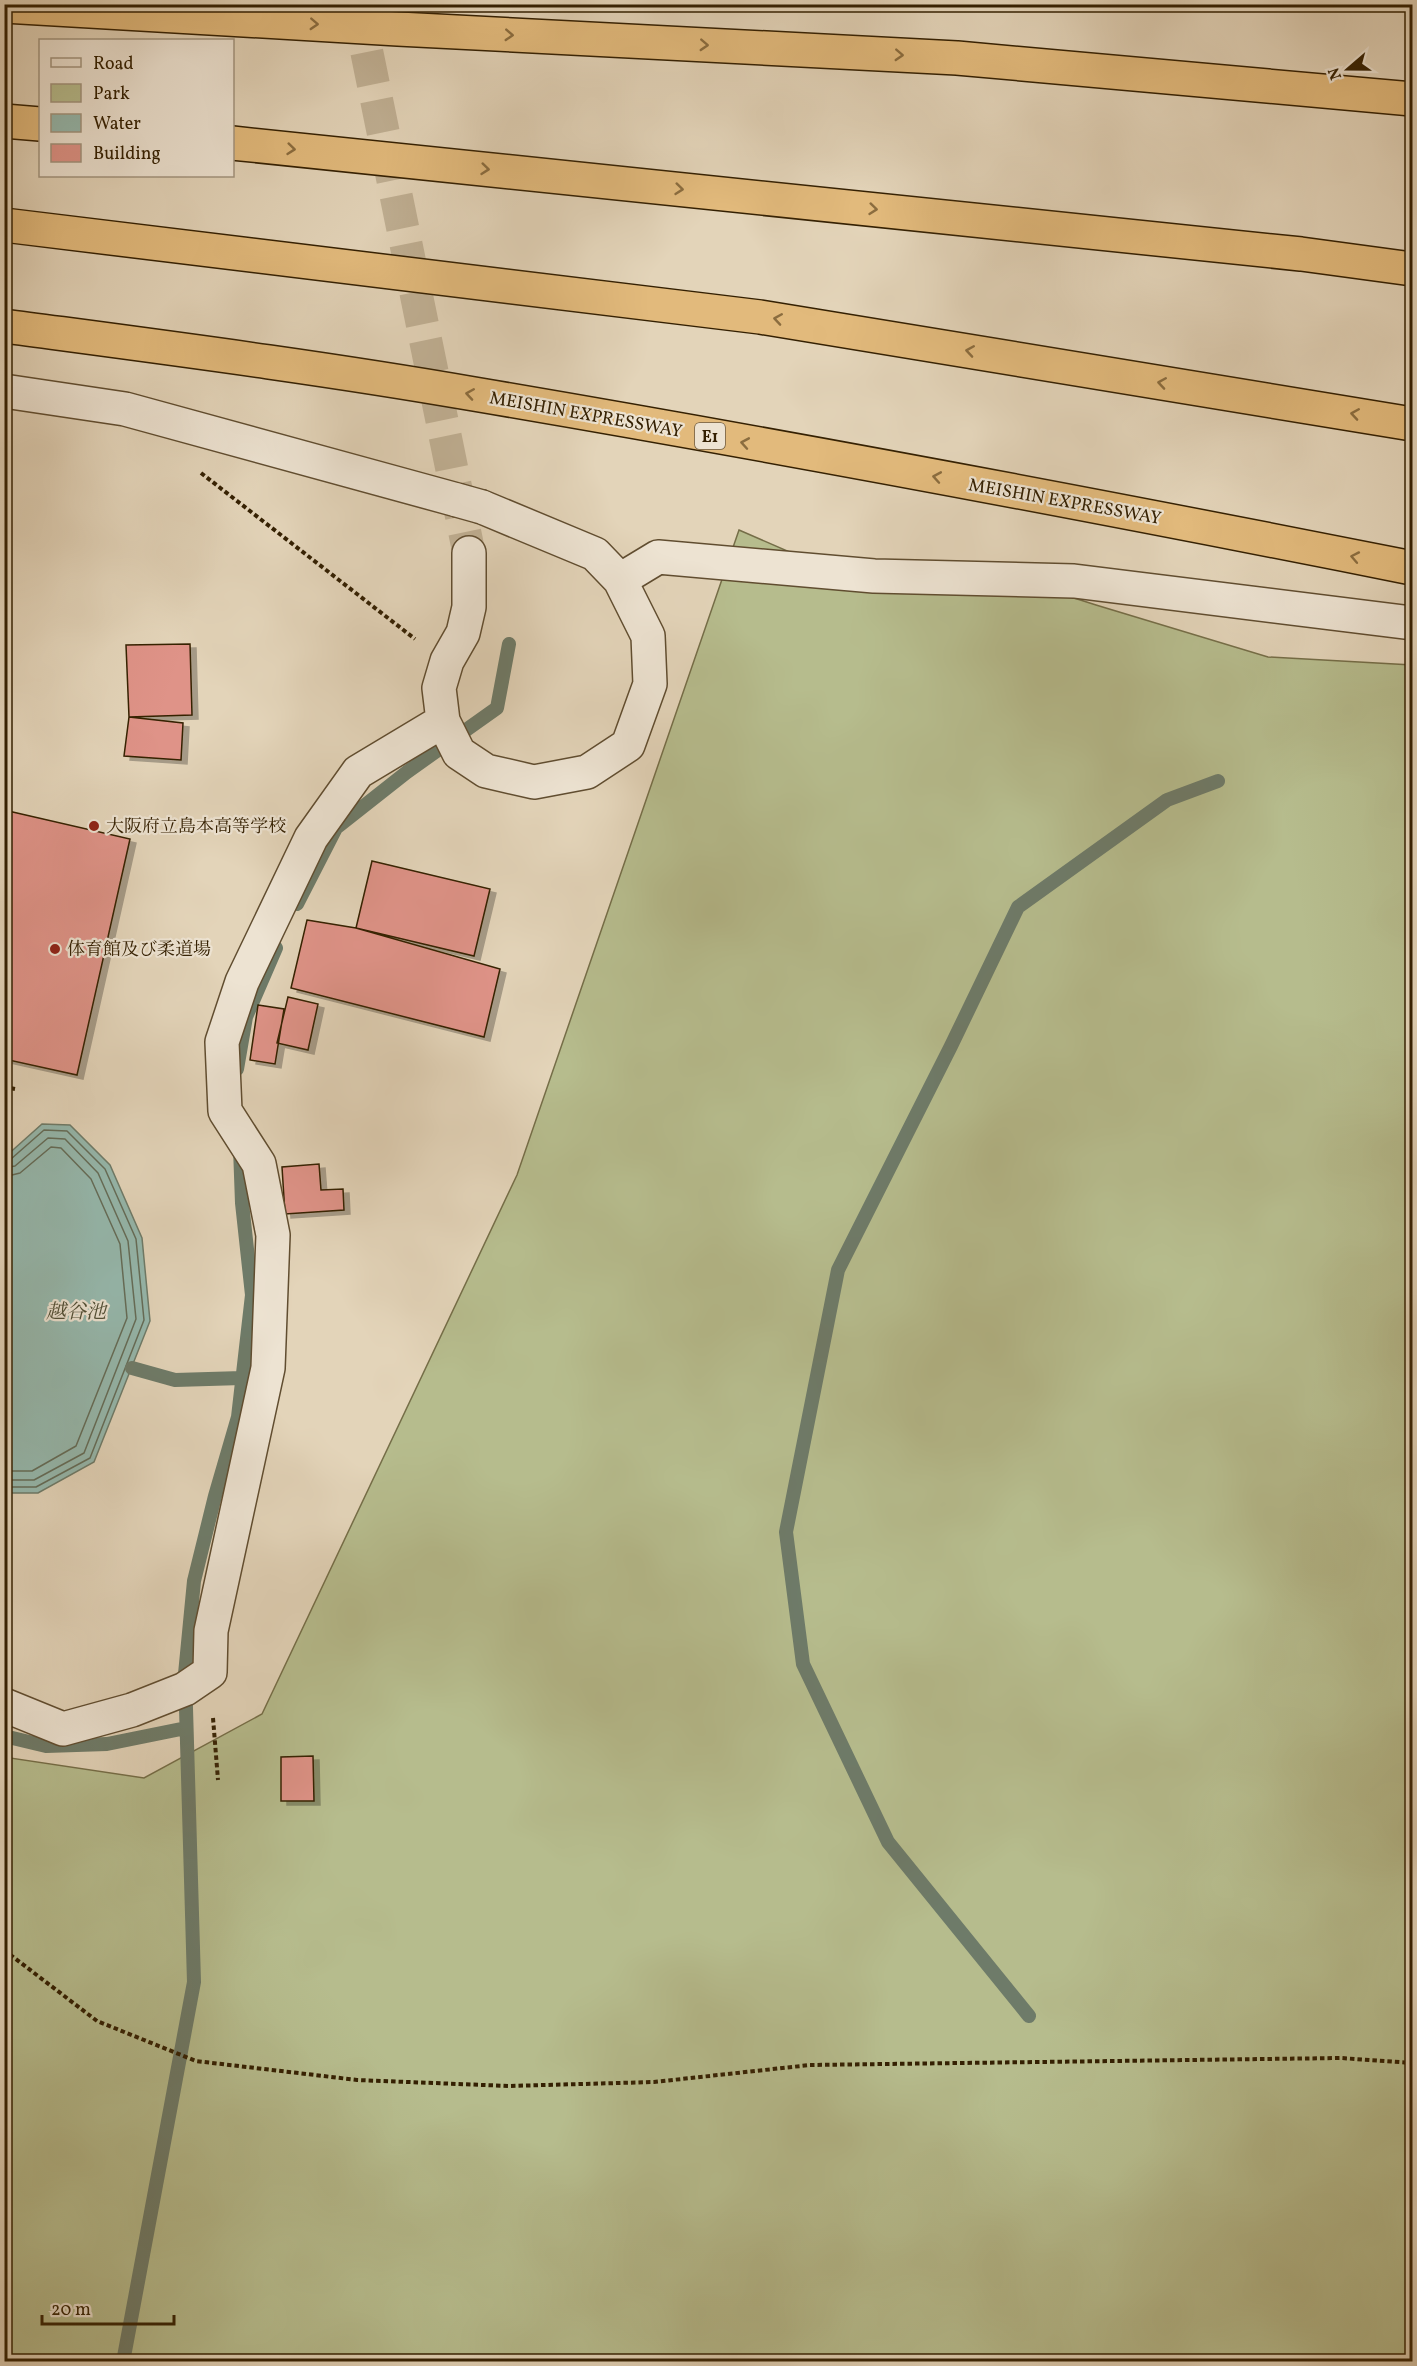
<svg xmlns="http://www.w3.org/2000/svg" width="1417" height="2366" font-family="Vollkorn,'Noto Serif JP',serif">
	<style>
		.green { fill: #b6bc8d; stroke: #756e48; stroke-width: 1.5 }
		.water { fill: #95b8ad; stroke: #6e7b69; stroke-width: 1.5 }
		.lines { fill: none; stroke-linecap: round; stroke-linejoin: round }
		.shore { stroke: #646c58; stroke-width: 1.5 }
		.stream { stroke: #6e7b69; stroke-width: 14 }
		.building { fill: #df9388; stroke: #342002; stroke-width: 1.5; filter: url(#shadow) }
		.minor-tunnel { stroke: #c0b094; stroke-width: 33; stroke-dasharray: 33 16; stroke-linecap: butt }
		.minor-casing { stroke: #604d30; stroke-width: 36 }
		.motorway-casing { stroke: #342002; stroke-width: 36 }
		.path { stroke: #342002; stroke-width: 4; stroke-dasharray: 4.5 3; stroke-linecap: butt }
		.minor { stroke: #ede3d2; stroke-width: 33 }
		.motorway { stroke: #e2ba7c; stroke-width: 33 }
		.minor-bridge-casing { stroke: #604d30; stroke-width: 36; stroke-linecap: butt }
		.minor-bridge { stroke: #ede3d2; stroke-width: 33 }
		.oneway { stroke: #8b6d3f }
		.poi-dot { fill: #8f2418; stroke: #ede3d2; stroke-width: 2 }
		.labels { text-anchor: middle; stroke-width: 4.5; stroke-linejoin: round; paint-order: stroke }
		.shield { fill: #ede3d2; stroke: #6c5a40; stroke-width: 1.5 }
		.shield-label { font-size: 16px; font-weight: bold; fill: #342002 }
		.street-label { font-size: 18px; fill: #342002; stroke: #ede3d2 }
		.poi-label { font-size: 18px; fill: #342002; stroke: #ede3d2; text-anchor: start }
		.water-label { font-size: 20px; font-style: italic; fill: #514e35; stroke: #ede3d2 }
	</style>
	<defs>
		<filter id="shadow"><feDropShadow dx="6" dy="4" stdDeviation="0" flood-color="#0004"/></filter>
	</defs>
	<rect width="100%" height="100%" fill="#e3d4b9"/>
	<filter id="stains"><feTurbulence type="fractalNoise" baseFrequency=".00333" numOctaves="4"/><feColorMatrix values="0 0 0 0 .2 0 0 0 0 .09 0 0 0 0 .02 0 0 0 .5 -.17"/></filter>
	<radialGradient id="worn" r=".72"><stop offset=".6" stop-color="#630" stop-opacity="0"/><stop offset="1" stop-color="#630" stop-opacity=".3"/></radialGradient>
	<path class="green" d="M739 530 801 557 996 573 1096 605 1268 657 1412 665V2361H5L4 1757 144 1778 262 1714 517 1175Z"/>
	<path class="water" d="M42 1124 70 1125 110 1165 142 1238 150 1321 94 1462 38 1493H5V1157Z"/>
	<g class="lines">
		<path class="shore" d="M4 1161 11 1159 44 1130 67 1131 105 1169 136 1239 144 1320 90 1458 36 1487H4
			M4 1168 15 1166 48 1138 65 1139 98 1173 128 1241 136 1319 84 1453 34 1480H4
			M4 1177 20 1173 51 1147 61 1148 91 1179 120 1244 127 1318 76 1446 32 1471H4"/>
		<path class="stream" d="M297 904 336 828 407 772 497 708 509 644
			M237 1069 246 1017 276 948
			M132 1368 175 1380 242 1378
			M4 1736 46 1746 107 1744 186 1728
			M1029 2016 888 1842 803 1664 786 1532 838 1270 951 1046 1018 907 1167 800 1218 781
			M123 2362 194 1982 185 1674 194 1581 215 1496 238 1417 252 1295 242 1203 240 1148"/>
	</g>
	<path class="building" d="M190 644 192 715 129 717 126 645Z
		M129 717 183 723 181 760 124 756Z
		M4 810 130 839 77 1075 4 1059Z
		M372 861 490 889 474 956 356 928Z
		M307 920 356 928 500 969 484 1037 291 988Z
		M288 997 318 1004 308 1050 277 1043Z
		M258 1005 284 1009 275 1064 250 1060Z
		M319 1164 321 1190 343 1189 344 1210 285 1214 282 1167Z
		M313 1756 314 1801H281V1757Z"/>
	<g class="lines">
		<path class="minor-tunnel" d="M357 4 469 553"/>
		<g class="minor-casing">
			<path id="minor" d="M4 391 125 409 457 500
				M469 553V607L463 633 447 661 439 688 443 721 459 753 486 771 534 782 587 772 628 745 650 684 648 636 620 580 595 554 482 507
				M620 580 658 557 874 576 1074 581 1412 623
				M4 1705 63 1729 132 1710 185 1689 210 1672 211 1631 268 1368 273 1235 259 1164 225 1111 222 1042 242 982 311 838 358 772 443 721"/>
		</g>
		<g class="motorway-casing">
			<path id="motorway" d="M4 6 398 29 957 58 1412 99
				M4 121 40 124
				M232 143 1301 254 1412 269
				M4 225 760 317 1412 424
				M4 326C161 347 318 367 474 394 787 447 1100 506 1412 568"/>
		</g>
		<path class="path" d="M201 473 415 639
			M4 1087 15 1089
			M213 1718 218 1780
			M4 1950 97 2021 196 2061 357 2080 509 2086 654 2082 810 2065 1341 2058 1412 2063"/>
		<use href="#minor" class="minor"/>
		<use href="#motorway" class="motorway"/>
		<g class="minor-bridge-casing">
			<path id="minor-bridge" d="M457 500 482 507"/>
		</g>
		<use href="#minor-bridge" class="minor-bridge"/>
	</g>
	<defs><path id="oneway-chevron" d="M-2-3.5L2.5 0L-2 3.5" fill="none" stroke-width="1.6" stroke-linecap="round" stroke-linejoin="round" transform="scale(1.5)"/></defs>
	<g class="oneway">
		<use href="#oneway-chevron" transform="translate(314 24) rotate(3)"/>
		<use href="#oneway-chevron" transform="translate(509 35) rotate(3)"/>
		<use href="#oneway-chevron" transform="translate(704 45) rotate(3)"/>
		<use href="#oneway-chevron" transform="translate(899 55) rotate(3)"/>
		<use href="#oneway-chevron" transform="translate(291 149) rotate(6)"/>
		<use href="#oneway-chevron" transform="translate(485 169) rotate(6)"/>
		<use href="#oneway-chevron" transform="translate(679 189) rotate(6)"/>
		<use href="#oneway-chevron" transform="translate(873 209) rotate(6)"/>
		<use href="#oneway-chevron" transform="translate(778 319) rotate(-171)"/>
		<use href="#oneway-chevron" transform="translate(970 351) rotate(-171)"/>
		<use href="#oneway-chevron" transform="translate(1162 383) rotate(-171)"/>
		<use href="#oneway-chevron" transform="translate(470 394) rotate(-171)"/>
		<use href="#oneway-chevron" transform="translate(1355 414) rotate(-171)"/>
		<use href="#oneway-chevron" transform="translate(745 443) rotate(-170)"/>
		<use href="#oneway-chevron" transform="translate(937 477) rotate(-170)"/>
		<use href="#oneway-chevron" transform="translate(1355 557) rotate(-169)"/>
	</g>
	<g class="poi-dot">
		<circle cx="94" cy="826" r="6"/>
		<circle cx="55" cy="949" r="6"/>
	</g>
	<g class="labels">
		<rect class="shield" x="695" y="423" width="30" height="26" rx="4.5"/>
		<g class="shield-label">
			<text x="710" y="442">E1</text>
		</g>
		<g class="street-label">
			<text transform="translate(586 414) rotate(10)" y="6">MEISHIN EXPRESSWAY</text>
			<text transform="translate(1065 501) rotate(10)" y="6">MEISHIN EXPRESSWAY</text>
		</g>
		<g class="poi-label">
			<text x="106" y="832">大阪府立島本高等学校</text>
			<text x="67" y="955">体育館及び柔道場</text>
		</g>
		<g class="water-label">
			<text x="76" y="1318">越谷池</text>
		</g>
	</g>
	<rect width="1417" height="2366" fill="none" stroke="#e3d4b9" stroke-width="24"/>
	<rect x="6" y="6" width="1405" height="2354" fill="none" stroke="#342002" stroke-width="3"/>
	<rect x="12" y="12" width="1393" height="2342" fill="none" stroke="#342002" stroke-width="1.5"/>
	<rect x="39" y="39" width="195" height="138" fill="#ede3d2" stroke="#a3957f" stroke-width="1.5"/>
	<rect x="51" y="58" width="30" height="9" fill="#ede3d2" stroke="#a3957f" stroke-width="1.5"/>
	<text x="93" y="69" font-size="18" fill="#342002">Road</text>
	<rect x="51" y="84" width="30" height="18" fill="#b6bc8d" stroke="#a3957f" stroke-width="1.5"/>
	<text x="93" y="99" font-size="18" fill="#342002">Park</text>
	<rect x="51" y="114" width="30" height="18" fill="#95b8ad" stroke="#a3957f" stroke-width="1.5"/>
	<text x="93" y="129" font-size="18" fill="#342002">Water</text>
	<rect x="51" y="144" width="30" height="18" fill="#df9388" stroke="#a3957f" stroke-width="1.5"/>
	<text x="93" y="159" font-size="18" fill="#342002">Building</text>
	<g transform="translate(1348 69) rotate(250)" stroke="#ede3d2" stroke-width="4.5" paint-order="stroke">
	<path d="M0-4.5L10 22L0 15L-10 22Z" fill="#342002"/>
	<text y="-9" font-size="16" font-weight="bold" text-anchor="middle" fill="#342002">N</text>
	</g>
	<path d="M42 2315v9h132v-9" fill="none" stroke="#342002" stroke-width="3"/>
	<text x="51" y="2315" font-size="18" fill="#342002" stroke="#ede3d2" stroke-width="4.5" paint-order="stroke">20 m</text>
	<rect width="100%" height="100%" filter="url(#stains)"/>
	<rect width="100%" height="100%" fill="url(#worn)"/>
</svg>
